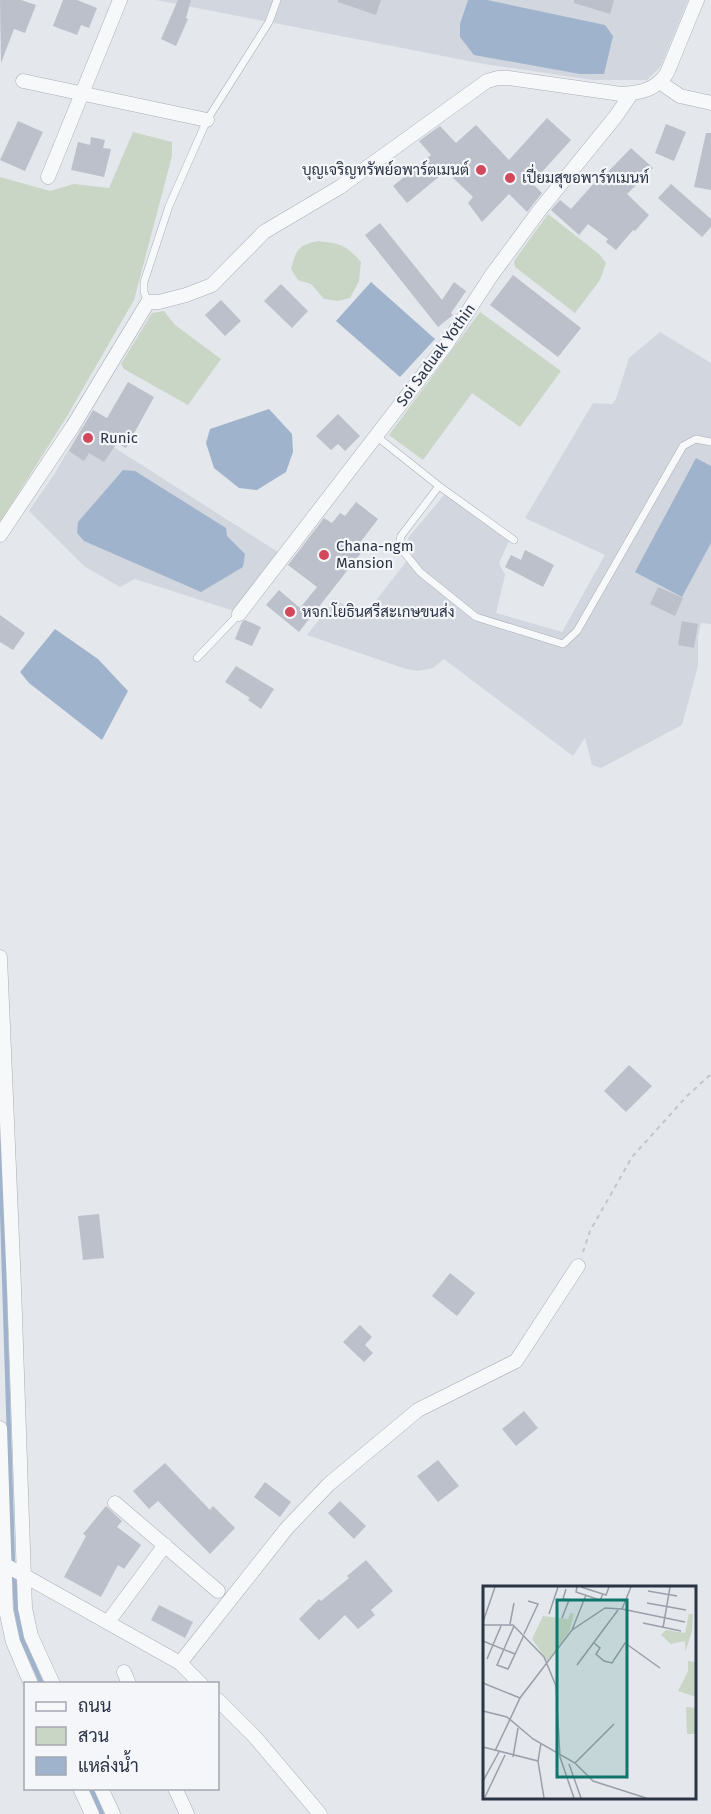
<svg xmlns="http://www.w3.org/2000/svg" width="711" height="1814" font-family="'Fira Sans',Sarabun,sans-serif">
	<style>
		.built { fill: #d2d6de }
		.green { fill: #c9d6c5 }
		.water { fill: #9fb4cc }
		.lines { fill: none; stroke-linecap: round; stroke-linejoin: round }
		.stream { stroke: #9fb4cc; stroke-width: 4.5 }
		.building { fill: #bbc0ca }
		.service-casing { stroke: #a9aeb7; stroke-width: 8 }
		.minor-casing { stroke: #a9aeb7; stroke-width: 15 }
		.path { stroke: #c2c5cb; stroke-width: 2; stroke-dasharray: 4.5 4.5; stroke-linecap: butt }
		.service { stroke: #f7f8fa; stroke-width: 7 }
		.minor { stroke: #f7f8fa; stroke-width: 14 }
		.poi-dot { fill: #d1495b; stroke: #f4f6f9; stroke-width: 2 }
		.labels { text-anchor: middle; stroke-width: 4.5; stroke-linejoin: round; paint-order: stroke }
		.poi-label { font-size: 15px; fill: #2b3445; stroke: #f4f6f9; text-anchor: start }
		.street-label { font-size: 15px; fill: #2b3445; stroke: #f4f6f9 }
		.inset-road { fill: none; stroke: #9a9fa9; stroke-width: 1.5 }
		.view { fill: #0f766e; fill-opacity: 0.15; stroke: #0f766e; stroke-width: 3 }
		.inset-edge { fill: none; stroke: #2b3445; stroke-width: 3 }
	</style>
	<rect width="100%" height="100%" fill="#e4e7ec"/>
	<path class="built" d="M156 0H688L661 66 647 80H593L484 64Z
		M660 332 711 363V624L701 623 698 637V666L682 725 601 768 592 765 585 738 573 756 444 659 433 668 418 671 406 669 307 635 335 599 363 617 413 553 408 538 445 494 509 541 499 563 505 575 496 613 562 632 605 555 525 518 593 403 612 404 616 399 629 358Z
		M82 427 278 552 234 611 135 579 120 587 84 566 29 511 55 473Z"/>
	<path class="green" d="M133 132 172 142V156L134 300 66 418 0 522V177L50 191 74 184 109 188Z
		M548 214 599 254 606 263 600 280 575 313 515 267 514 261Z
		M318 241C341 244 345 244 361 262L359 281 350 298 338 301 324 299 311 284 298 280 291 269C296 250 298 245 318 241Z
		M164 311 175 325 221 359 188 405 124 369 121 364 152 313Z
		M480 312 561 371 520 427 472 393 423 460 389 435Z"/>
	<path class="water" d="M468 0H487L605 25 613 36 604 74H580L474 55 460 37V24Z
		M371 282 435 339 400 377 336 321Z
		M269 409 292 434 293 452 286 472 257 490 239 488 214 468 206 443 210 429Z
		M696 458 711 466V543L682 597 635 572Z
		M123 470 135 471 226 528 227 536 245 554 243 567 201 592 84 541 77 533 78 522Z
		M55 629 98 659 128 691 102 740 29 683 20 672Z"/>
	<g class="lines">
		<path class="stream" d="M0 1142 13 1565
			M14 1574 16 1609 22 1639 42 1684
			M91 1788 102 1814"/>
	</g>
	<path class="building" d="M0 0H21L36 5 25 33 14 29 1 63Z
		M63 0H77L97 8 89 28 81 25 77 35 53 26Z
		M178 0H191L186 18 188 19 176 46 161 39Z
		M338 0H381L376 15 338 2Z
		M574 0H614L610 14 574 3Z
		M547 118 571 140 532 183 542 193 527 212 509 194 482 222 468 203 473 197 446 171 407 203 393 186 431 155 419 141 440 126 456 143 476 125 509 160Z
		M18 121 43 132 25 171 0 160Z
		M666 124 686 132 674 161 655 153Z
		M706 133H711V190L694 187Z
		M91 137 105 140 103 148 111 149 104 177 71 170 78 142 90 145Z
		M631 148 653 168 627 194 649 215 635 231 633 230 616 250 606 242 608 239 588 224 579 235 551 210 560 200 571 209 603 173 605 175Z
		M671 184 711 219V227L702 237 658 198Z
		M380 223 442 300 454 282 466 291 451 313 453 315 438 327 365 235Z
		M513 275 581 328 558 357 490 305Z
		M281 284 308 311 292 328 264 301Z
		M221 300 241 321 225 336 205 315Z
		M128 382 154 397 126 448 117 443 104 462 89 453 84 461 69 451 93 410 107 418Z
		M338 414 360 436 345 451 338 444 331 450 316 436Z
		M356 502 378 519 359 544 365 548 299 632 266 605 279 590 300 608 317 587 288 565 324 518 332 523 340 513 345 516Z
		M525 550 554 565 543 587 505 567 511 555 521 560Z
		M658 587 683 598 675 616 650 604Z
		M0 615 25 633 13 650 0 642Z
		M245 620 261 627 252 646 235 639 242 622Z
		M682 621 698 624 694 648 678 645Z
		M236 666 274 689 261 709 248 700 250 698 225 682Z
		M629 1065 652 1086 626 1112 604 1091Z
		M99 1214 104 1258 83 1260 78 1216Z
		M450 1273 475 1293 457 1316 432 1296Z
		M360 1325 372 1337 365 1345 373 1353 364 1362 343 1342Z
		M524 1411 538 1428 516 1446 502 1429Z
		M438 1460 459 1486 438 1502 417 1476Z
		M165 1463 210 1510 213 1506 235 1528 210 1554 158 1501 149 1509 133 1491Z
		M265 1482 291 1502 280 1517 254 1497Z
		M340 1501 366 1526 354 1539 328 1513Z
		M106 1506 122 1521 117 1527 141 1545 124 1569 118 1565 101 1597 64 1577 86 1536 83 1534Z
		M366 1560 393 1591 371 1610 375 1615 358 1629 345 1615 319 1640 299 1619 319 1599 321 1601 349 1578 347 1576Z
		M159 1605 193 1622 185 1638 151 1620Z"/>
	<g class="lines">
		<g class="service-casing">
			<path id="service" d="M148 302 144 292V282L169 206 207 120 269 22 277 0
				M376 436 439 486 401 536 399 546 420 572 476 617 563 644 577 631 683 446 696 439 711 442
				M439 486 514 540
				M197 658 239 614"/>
		</g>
		<g class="minor-casing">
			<path id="minor" d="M23 81 207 120
				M661 83 680 96 711 103
				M48 177 120 0
				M0 535 73 426 148 302H159L186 295 212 285 264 232 340 187 487 81 498 78H508L621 94C640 93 656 90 667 73L697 0
				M239 614 446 345 491 276 539 211 616 116 631 94
				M0 957 14 1287 25 1608 31 1636 53 1684
				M0 1428 6 1610 13 1642 31 1684
				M115 1503 218 1591
				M0 1562 180 1663 201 1684
				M108 1622 165 1545
				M180 1663 287 1528 329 1484 418 1410 516 1361 578 1266
				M124 1672 129 1684
				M218 1700 255 1737 320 1814
				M80 1788 92 1814
				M101 1788 113 1814
				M175 1788 187 1814"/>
		</g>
		<path class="path" d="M583 1252 590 1231 632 1157 687 1096 711 1074"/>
		<use href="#service" class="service"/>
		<use href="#minor" class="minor"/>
	</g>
	<g class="poi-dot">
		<circle cx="481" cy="170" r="6"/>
		<circle cx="510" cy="178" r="6"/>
		<circle cx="88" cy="438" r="6"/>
		<circle cx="324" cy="555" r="6"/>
		<circle cx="290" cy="612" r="6"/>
	</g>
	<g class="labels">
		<g class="poi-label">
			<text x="469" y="175" text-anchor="end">บุญเจริญทรัพย์อพาร์ตเมนต์</text>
			<text x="522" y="183">เปี่ยมสุขอพาร์ทเมนท์</text>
			<text x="100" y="443">Runic</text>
			<text x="336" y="551">Chana-ngm<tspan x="336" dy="17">Mansion</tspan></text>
			<text x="302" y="617">หจก.โยธินศรีสะเกษขนส่ง</text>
		</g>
		<g class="street-label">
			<text transform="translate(436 355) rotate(-54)" y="5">Soi Saduak Yothin</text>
		</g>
	</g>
	<g transform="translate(483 1586)">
		<rect width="213" height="213" fill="#e4e7ec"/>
		<path d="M87 27 91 28 87 44 65 76 49 53 60 30 85 33ZM206 28H210L209 46 202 66V55L188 58 178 49 183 44 202 47ZM205 75 213 76V111L195 105 205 85ZM203 121 213 122V148H204Z" fill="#c9d6c5"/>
		<path class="inset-road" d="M94 1 93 6 117 14 120 8M98 1 123 9 126 1M165 5 194 10M164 17 203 24M139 23 202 36M66 28 75 1M79 32 86 14 80 13 83 3M0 36 12 1M160 37 198 45M27 38 31 17M0 39H30L61 71 73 100 77 171 91 212M31 40 14 79 25 83 41 49M180 42 187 1M89 44 103 9M41 48 55 18 45 15M0 55 32 68M111 57 117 62 113 68 121 75 129 77 142 57 177 82M4 73 18 40M94 79 135 24M0 97 37 112M0 125 24 131 50 153 92 177 110 195 163 212M0 161 55 175 58 157M12 165 37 112 89 44 122 22 139 23 148 1M30 171 35 142M55 175 61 212M92 177 131 138M86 178 98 212M0 195 16 166M2 211 22 169"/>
		<path class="view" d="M74 14H144V191H74Z"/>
		<rect width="213" height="213" class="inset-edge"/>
	</g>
	<rect x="24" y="1682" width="195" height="108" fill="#f4f6f9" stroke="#a4a8b1" stroke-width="1.5"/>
	<rect x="36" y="1702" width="30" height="9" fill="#f7f8fa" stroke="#a4a8b1" stroke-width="1.5"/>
	<text x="78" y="1712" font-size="18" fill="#2b3445">ถนน</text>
	<rect x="36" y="1727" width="30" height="18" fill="#c9d6c5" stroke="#a4a8b1" stroke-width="1.5"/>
	<text x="78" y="1742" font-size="18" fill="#2b3445">สวน</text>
	<rect x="36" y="1757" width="30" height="18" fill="#9fb4cc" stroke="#a4a8b1" stroke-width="1.5"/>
	<text x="78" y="1772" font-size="18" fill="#2b3445">แหล่งน้ำ</text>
</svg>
